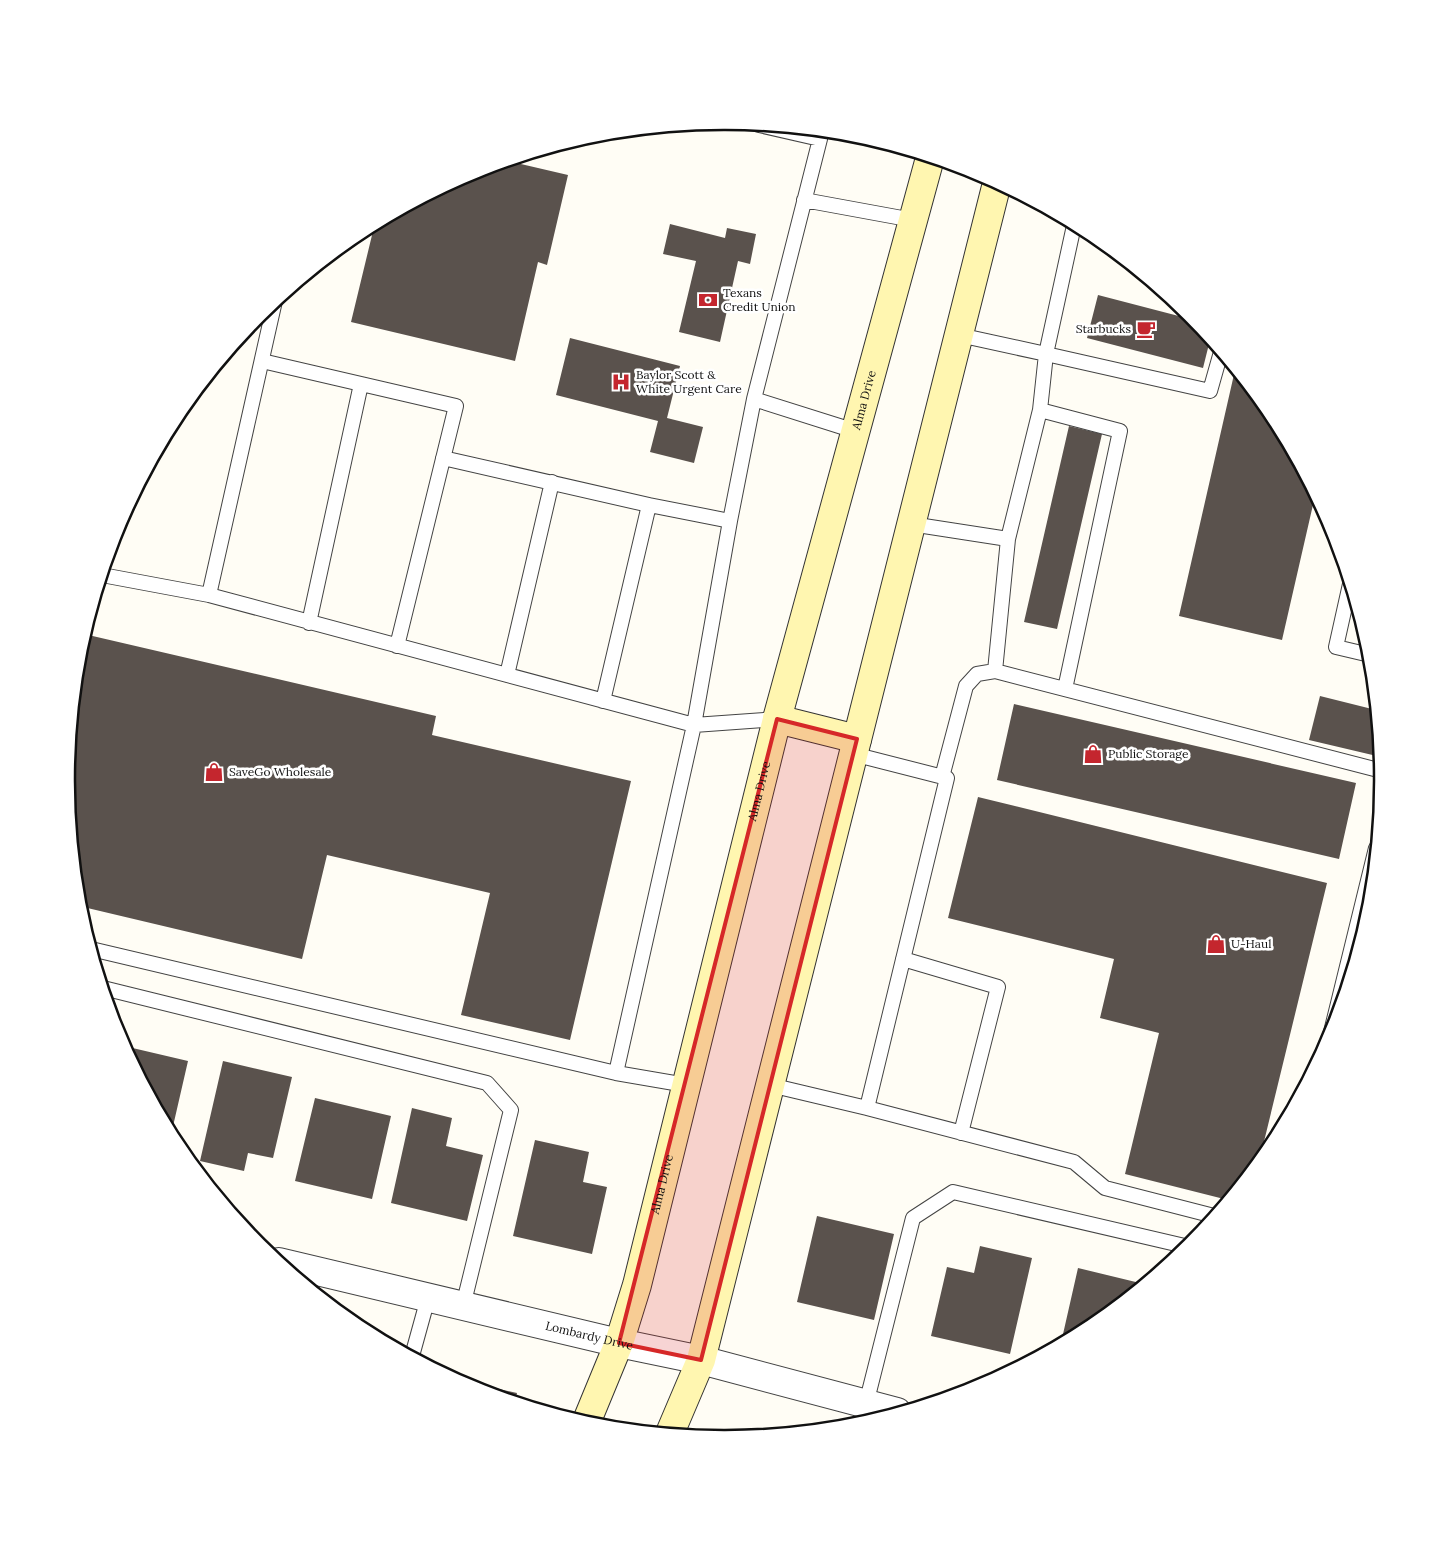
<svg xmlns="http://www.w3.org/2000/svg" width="1449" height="1560" font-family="Lora,serif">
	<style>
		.building { fill: #5a524d }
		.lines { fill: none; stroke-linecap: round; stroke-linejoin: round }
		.service-casing { stroke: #444; stroke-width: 16 }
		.minor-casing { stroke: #444; stroke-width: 30 }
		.secondary-casing { stroke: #333; stroke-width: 30 }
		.service { stroke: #fff; stroke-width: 14 }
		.minor { stroke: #fff; stroke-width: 28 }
		.secondary { stroke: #fff6b0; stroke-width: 28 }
		.marked { fill: #d62828; fill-opacity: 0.2; stroke: #d62828; stroke-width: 4; stroke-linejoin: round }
		.labels { text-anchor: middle; stroke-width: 5; stroke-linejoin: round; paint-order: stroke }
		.poi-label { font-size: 12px; fill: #111; stroke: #fff; text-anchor: start }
		.street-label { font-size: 12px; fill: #111; stroke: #fff }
		.rim { fill: none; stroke: #111; stroke-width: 2.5 }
	</style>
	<rect width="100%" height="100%" fill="#fffdf5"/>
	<path class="building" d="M508 161 568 175 547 265 538 262 515 361 351 322 373 231 370 227 473 172Z
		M670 224 725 238 727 228 756 234 750 264 738 261 720 342 679 332 696 261 663 254Z
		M1098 295 1194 320 1210 340 1203 368 1087 338Z
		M570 338 680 366 667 418 703 427 694 463 650 452 658 421 556 395Z
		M1235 370 1272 415 1315 496 1282 640 1179 616Z
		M1069 426 1102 434 1057 629 1024 622Z
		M84 634 436 716 432 735 631 781 570 1040 461 1015 490 893 327 855 302 959 79 906 66 780 79 651Z
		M1320 696 1376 710 1381 757 1309 740Z
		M1014 704 1356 783 1339 859 997 780Z
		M978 797 1327 883 1259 1162 1228 1200 1125 1174 1159 1033 1100 1018 1114 959 948 918Z
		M124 1046 188 1061 171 1135Z
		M223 1061 292 1077 273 1158 248 1153 244 1171 200 1161Z
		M315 1098 391 1116 372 1199 295 1181Z
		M412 1108 452 1118 446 1146 483 1155 467 1221 391 1203Z
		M535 1140 589 1152 583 1182 607 1187 592 1254 513 1236Z
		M817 1216 894 1234 874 1320 797 1302Z
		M980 1246 1032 1258 1010 1354 931 1336 947 1267 974 1273Z
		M1078 1268 1144 1284 1090 1327 1061 1343Z
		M456 1379 517 1393 515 1401 472 1388Z"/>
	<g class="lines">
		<g class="service-casing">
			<path id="service" d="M804 200 913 220
				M959 335 1046 354 1073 230 1082 228
				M262 361 456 406 397 646
				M754 399 820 139 759 125
				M1040 410 1046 354 1210 391 1221 352
				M443 458 649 505 730 521 754 399 855 431
				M911 524 1008 539
				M102 575 209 595 275 301
				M1350 584 1336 647 1370 655
				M209 595 694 725 730 521
				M309 623 361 384
				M995 671 1008 539 1040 410 1120 431 1065 689
				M507 675 552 482
				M603 701 649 505
				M942 777 966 686 977 674 995 671 1382 771
				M91 949 616 1073 694 725 777 719
				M903 959 998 987 961 1133
				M103 988 487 1083 511 1110 463 1306
				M1330 1036 1376 848
				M616 1073 686 1085
				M770 1085 867 1108 947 778 853 754
				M867 1108 1074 1162 1105 1188 1214 1216
				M412 1356 428 1298
				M866 1404 913 1218 953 1192 1189 1247"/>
		</g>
		<g class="minor-casing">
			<g id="minor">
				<path id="s1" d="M279 1262 619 1343 701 1360 897 1412"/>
			</g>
		</g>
		<g class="secondary-casing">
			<g id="secondary">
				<path d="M777 719 857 739"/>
				<path id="s2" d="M586 1423 619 1343 637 1285 777 719 930 158"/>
				<path d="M670 1433 701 1360 997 183"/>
			</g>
		</g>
		<use href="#service" class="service"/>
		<use href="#minor" class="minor"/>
		<use href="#secondary" class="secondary"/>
	</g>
	<path class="marked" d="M777 719 857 739 701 1360 619 1343Z"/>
	<defs>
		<g id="bank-bare" transform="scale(1.5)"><path d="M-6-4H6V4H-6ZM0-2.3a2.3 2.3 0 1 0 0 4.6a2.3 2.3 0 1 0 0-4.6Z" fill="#c4262e" stroke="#fff" stroke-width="2.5" paint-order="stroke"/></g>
		<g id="cafe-bare" transform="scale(1.5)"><path d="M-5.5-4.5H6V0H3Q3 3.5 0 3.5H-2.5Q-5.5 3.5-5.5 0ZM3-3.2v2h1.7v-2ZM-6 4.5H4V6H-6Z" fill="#c4262e" stroke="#fff" stroke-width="2.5" paint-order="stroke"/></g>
		<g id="hospital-bare" transform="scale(1.5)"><path d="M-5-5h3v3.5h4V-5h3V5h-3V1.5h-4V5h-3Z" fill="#c4262e" stroke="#fff" stroke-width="2.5" paint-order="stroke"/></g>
		<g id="shop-bare" transform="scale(1.5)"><path d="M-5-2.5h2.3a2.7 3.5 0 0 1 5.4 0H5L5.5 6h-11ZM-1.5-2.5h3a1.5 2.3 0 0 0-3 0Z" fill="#c4262e" stroke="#fff" stroke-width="2.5" paint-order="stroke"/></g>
	</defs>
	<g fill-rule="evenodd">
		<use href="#bank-bare" x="708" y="300"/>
		<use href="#cafe-bare" x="1146" y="329"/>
		<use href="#hospital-bare" x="621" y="382"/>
		<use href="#shop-bare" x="1093" y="754"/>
		<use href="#shop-bare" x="214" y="772"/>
		<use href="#shop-bare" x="1216" y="944"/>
	</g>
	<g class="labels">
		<g class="poi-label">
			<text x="723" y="297">Texans<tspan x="723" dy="14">Credit Union</tspan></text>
			<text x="1131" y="333" text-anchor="end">Starbucks</text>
			<text x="636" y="379">Baylor Scott &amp;<tspan x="636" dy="14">White Urgent Care</tspan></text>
			<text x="1108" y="758">Public Storage</text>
			<text x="229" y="776">SaveGo Wholesale</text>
			<text x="1231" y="948">U-Haul</text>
		</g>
		<g class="street-label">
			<text dy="4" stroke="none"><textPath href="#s2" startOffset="1061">Alma Drive</textPath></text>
			<text dy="4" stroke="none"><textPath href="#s2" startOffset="656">Alma Drive</textPath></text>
			<text dy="4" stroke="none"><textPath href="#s2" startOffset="251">Alma Drive</textPath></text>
			<text dy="4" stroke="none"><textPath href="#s1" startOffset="319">Lombardy Drive</textPath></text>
		</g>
	</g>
	<path d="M0 0H1449V1560H0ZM724 130H725A649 649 0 0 1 1374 779V781A649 649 0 0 1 725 1430H724A649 649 0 0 1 75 781V779A649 649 0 0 1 724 130Z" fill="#fff" fill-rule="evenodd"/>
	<path class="rim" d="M724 130H725A649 649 0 0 1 1374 779V781A649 649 0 0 1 725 1430H724A649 649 0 0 1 75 781V779A649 649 0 0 1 724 130Z"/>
</svg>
